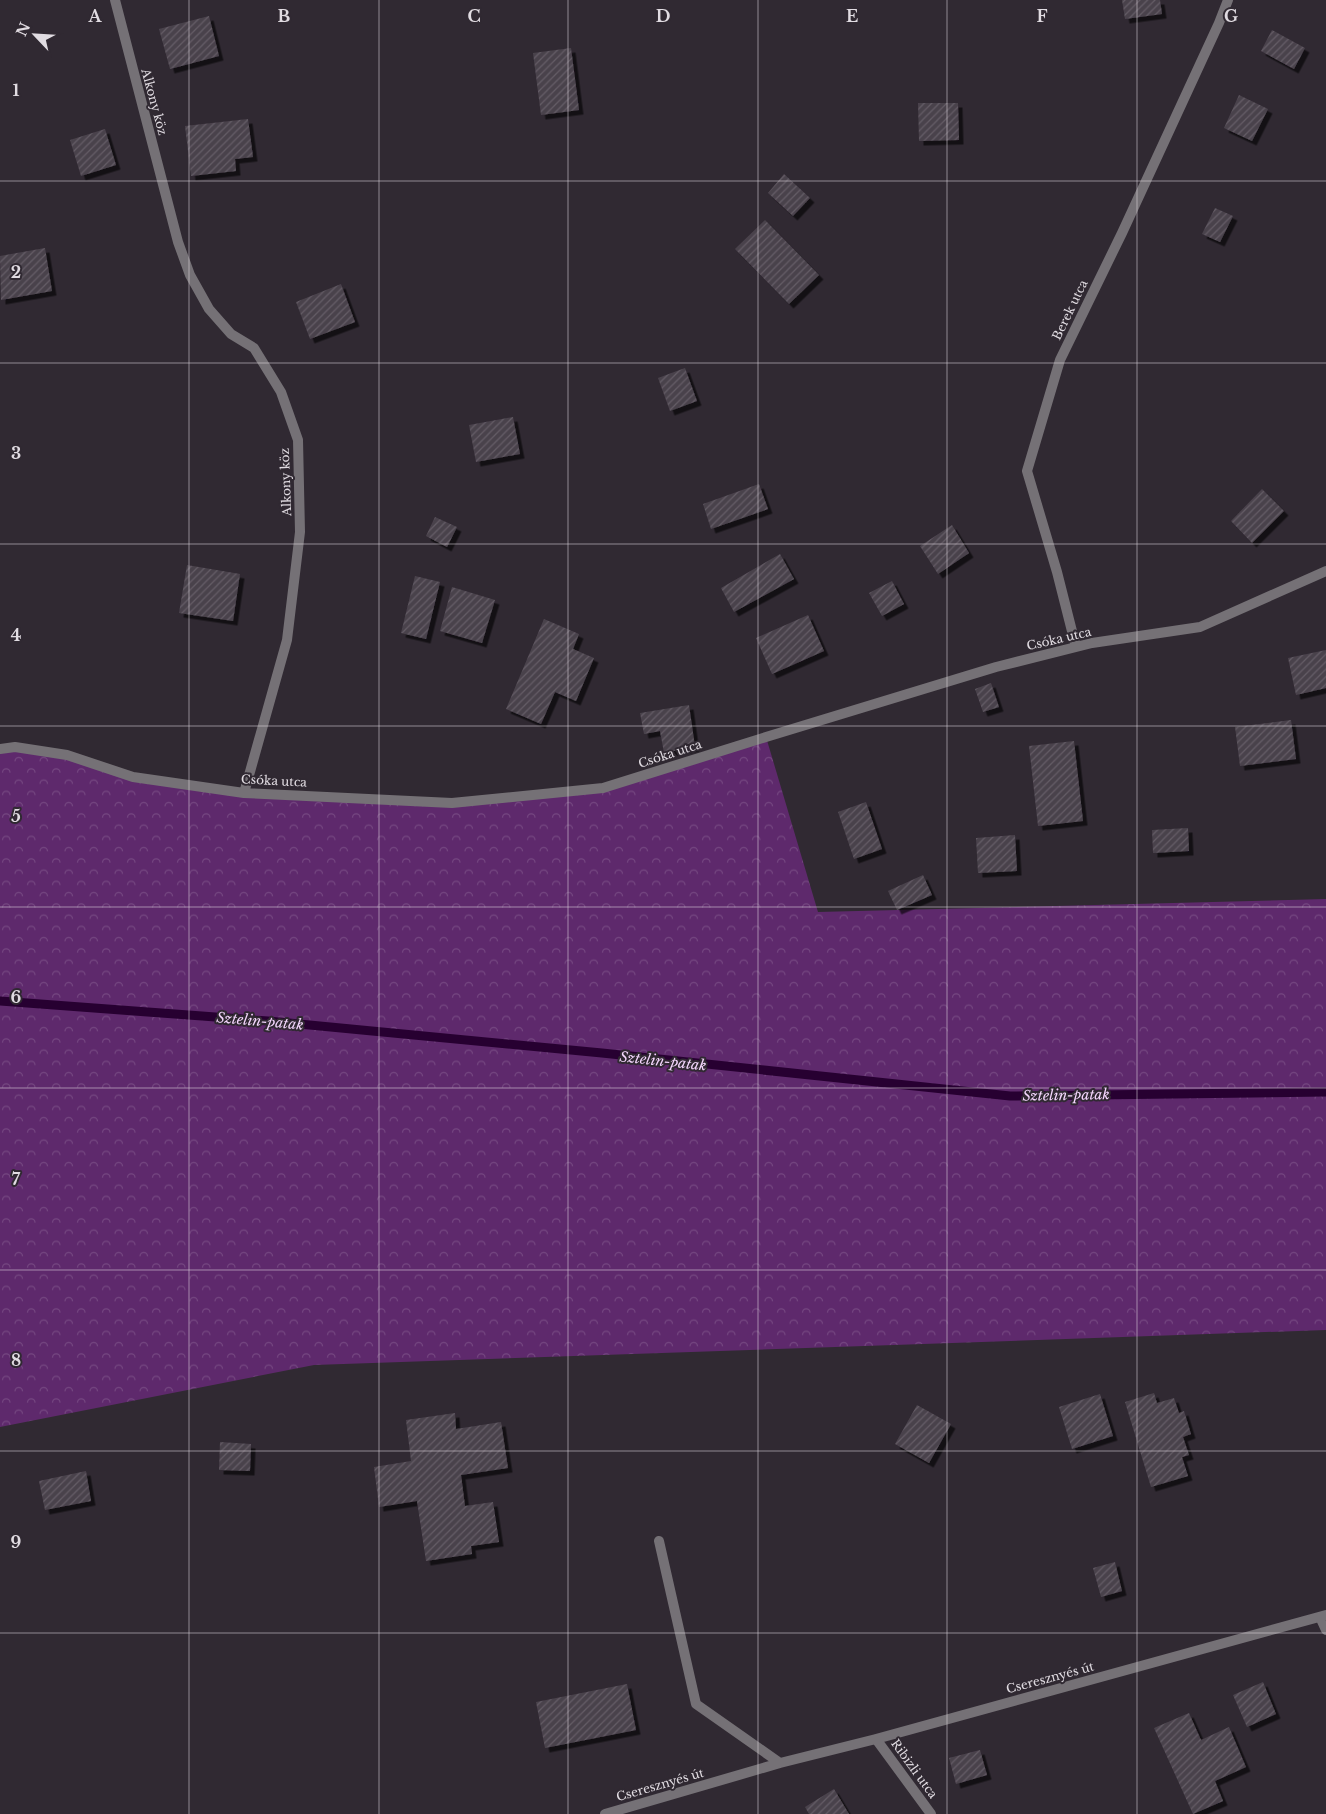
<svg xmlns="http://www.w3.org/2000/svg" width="1326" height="1814" font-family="'Libre Baskerville',serif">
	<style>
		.forest { fill: url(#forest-crowns) }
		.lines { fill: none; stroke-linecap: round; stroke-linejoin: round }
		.stream { stroke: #270031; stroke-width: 9 }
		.building { fill: url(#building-hatch); filter: url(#shadow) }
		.street { stroke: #757176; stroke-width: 10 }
		.grid { fill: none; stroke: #e1dce2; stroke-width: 1; stroke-opacity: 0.55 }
		.labels { text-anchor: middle; stroke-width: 4; stroke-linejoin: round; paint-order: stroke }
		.street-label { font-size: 12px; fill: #e1dce2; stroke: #302932 }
		.water-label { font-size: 14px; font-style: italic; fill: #f6d8ff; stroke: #302932 }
		.grid-label { font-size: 16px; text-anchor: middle; font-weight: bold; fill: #e1dce2; stroke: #302932; stroke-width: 4; stroke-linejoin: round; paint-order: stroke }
	</style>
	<defs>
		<pattern id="forest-crowns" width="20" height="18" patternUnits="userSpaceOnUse" patternTransform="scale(1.25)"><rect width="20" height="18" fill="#5e296c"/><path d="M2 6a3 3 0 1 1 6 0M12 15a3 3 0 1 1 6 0" fill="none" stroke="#754781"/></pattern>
		<pattern id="building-hatch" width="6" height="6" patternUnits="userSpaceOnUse" patternTransform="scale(1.25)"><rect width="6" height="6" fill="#4a424c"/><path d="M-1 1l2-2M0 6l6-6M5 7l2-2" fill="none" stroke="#645d66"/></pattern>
		<filter id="shadow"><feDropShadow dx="4.5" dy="4.5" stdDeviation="0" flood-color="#0009"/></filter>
	</defs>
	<rect width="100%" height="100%" fill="#302932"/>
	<path class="forest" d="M766 737 818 912 1326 899V1330L314 1365 0 1427V749L67 755 133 777 244 793 452 803 603 788Z"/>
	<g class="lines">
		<path class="stream" d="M0 1001 268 1021 602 1053 1010 1096 1326 1092"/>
	</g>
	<path class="building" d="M1122 0H1160L1162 14 1125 19Z
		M209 16 219 56 170 69 159 29Z
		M1272 30 1305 48 1294 69 1261 51Z
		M571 48 579 110 541 115 533 53Z
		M1239 95 1268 109 1252 141 1224 128Z
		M918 103H958L959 140 919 141Z
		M248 119 253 157 235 159 236 171 191 176 185 126Z
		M105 129 116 165 81 176 70 140Z
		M784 174 810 198 793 216 768 193Z
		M1215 208 1233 216 1220 242 1202 234Z
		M765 220 819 275 789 304 735 249Z
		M45 248 52 291 1 300 0 256Z
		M341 284 355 322 310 339 296 302Z
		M685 368 697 401 670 411 658 378Z
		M513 417 520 454 476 462 469 425Z
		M759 484 768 509 711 529 703 504Z
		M1262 489 1284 511 1252 543 1231 521Z
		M435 517 457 527 447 547 426 536Z
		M952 525 969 553 938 574 920 546Z
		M780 554 794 579 734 612 721 588Z
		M187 565 240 574 233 621 179 613Z
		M415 576 440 582 426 639 401 633Z
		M892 581 904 604 882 616 869 593Z
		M452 587 495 600 482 643 440 631Z
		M808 615 824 651 772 674 756 638Z
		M544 619 579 634 573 649 594 658 576 701 555 692 541 724 506 709Z
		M1326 650V688L1296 695 1288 658Z
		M991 683 999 707 983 712 975 689Z
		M689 705 695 747 664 753 660 731 644 734 640 713Z
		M1291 720 1296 759 1240 766 1235 727Z
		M1074 741 1083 821 1038 826 1029 746Z
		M866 802 882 849 854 859 838 812Z
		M1188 828 1189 851 1153 853 1152 830Z
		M1015 835 1017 871 978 873 976 838Z
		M923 875 932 895 897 910 888 891Z
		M1154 1393 1157 1403 1174 1398 1179 1413 1184 1411 1191 1434 1183 1437 1189 1455 1182 1457 1188 1476 1151 1487 1125 1402Z
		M1100 1394 1113 1436 1072 1449 1059 1407Z
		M917 1405 951 1424 929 1463 895 1444Z
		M455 1413 456 1429 501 1422 508 1468 461 1475 465 1506 493 1502 499 1542 471 1546 472 1554 426 1561 417 1501 379 1507 374 1467 411 1461 406 1420Z
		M220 1442 251 1444 250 1471 219 1470Z
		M86 1471 91 1501 45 1510 39 1481Z
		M1115 1562 1122 1591 1101 1597 1093 1568Z
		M1263 1682 1276 1714 1247 1727 1233 1695Z
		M627 1684 636 1730 545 1748 536 1702Z
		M1189 1713 1201 1740 1229 1727 1246 1767 1215 1781 1223 1801 1193 1814 1154 1728Z
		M980 1750 987 1775 956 1784 949 1758Z
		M834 1789 849 1814H809L805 1807Z"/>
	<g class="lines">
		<path class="street" d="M115 0 178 242 190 275 209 309 231 334 254 348 281 392 298 440 300 532 287 640 244 793
			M1076 647 1057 572 1027 471 1060 360 1122 233 1219 23 1228 0
			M0 749 15 747 67 755 133 777 244 793 452 803 603 788 766 737 996 667 1092 643 1200 627 1326 571
			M659 1541 696 1704 780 1763
			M1320 1617 1326 1630
			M876 1739 931 1814
			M605 1814 780 1763 876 1739 1326 1615"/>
	</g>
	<path class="grid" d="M189 0V1814M379 0V1814M568 0V1814M758 0V1814M947 0V1814M1137 0V1814M0 181H1326M0 363H1326M0 544H1326M0 726H1326M0 907H1326M0 1088H1326M0 1270H1326M0 1451H1326M0 1633H1326"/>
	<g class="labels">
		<g class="street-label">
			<text transform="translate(154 102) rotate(75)" y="4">Alkony köz</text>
			<text transform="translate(1070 310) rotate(-64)" y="4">Berek utca</text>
			<text transform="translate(286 482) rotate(-92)" y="4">Alkony köz</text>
			<text transform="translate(1059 639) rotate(-13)" y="4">Csóka utca</text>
			<text transform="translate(670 754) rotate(-18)" y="4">Csóka utca</text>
			<text transform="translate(274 781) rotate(3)" y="4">Csóka utca</text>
			<text transform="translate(1050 1678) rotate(-15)" y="4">Cseresznyés út</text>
			<text transform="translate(914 1769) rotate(54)" y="4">Ribizli utca</text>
			<text transform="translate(660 1785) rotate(-16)" y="4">Cseresznyés út</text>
		</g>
		<g class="water-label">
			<text transform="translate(260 1021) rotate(5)" y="5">Sztelin-patak</text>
			<text transform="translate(663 1061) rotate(6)" y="5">Sztelin-patak</text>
			<text transform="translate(1066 1095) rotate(-1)" y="5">Sztelin-patak</text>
		</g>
	</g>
	<g class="grid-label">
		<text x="95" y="22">A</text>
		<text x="284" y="22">B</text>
		<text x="474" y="22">C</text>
		<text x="663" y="22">D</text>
		<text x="852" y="22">E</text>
		<text x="1042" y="22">F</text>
		<text x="1231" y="22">G</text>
		<text x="16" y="96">1</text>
		<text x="16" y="278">2</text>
		<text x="16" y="459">3</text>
		<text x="16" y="641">4</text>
		<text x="16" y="822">5</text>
		<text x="16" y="1003">6</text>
		<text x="16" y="1185">7</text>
		<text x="16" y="1366">8</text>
		<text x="16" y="1548">9</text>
	</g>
	<g transform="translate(35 35) rotate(295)" stroke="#302932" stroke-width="4" paint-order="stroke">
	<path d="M0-4L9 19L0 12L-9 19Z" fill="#e1dce2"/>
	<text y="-8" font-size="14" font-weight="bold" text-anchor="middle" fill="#e1dce2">N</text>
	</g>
</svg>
